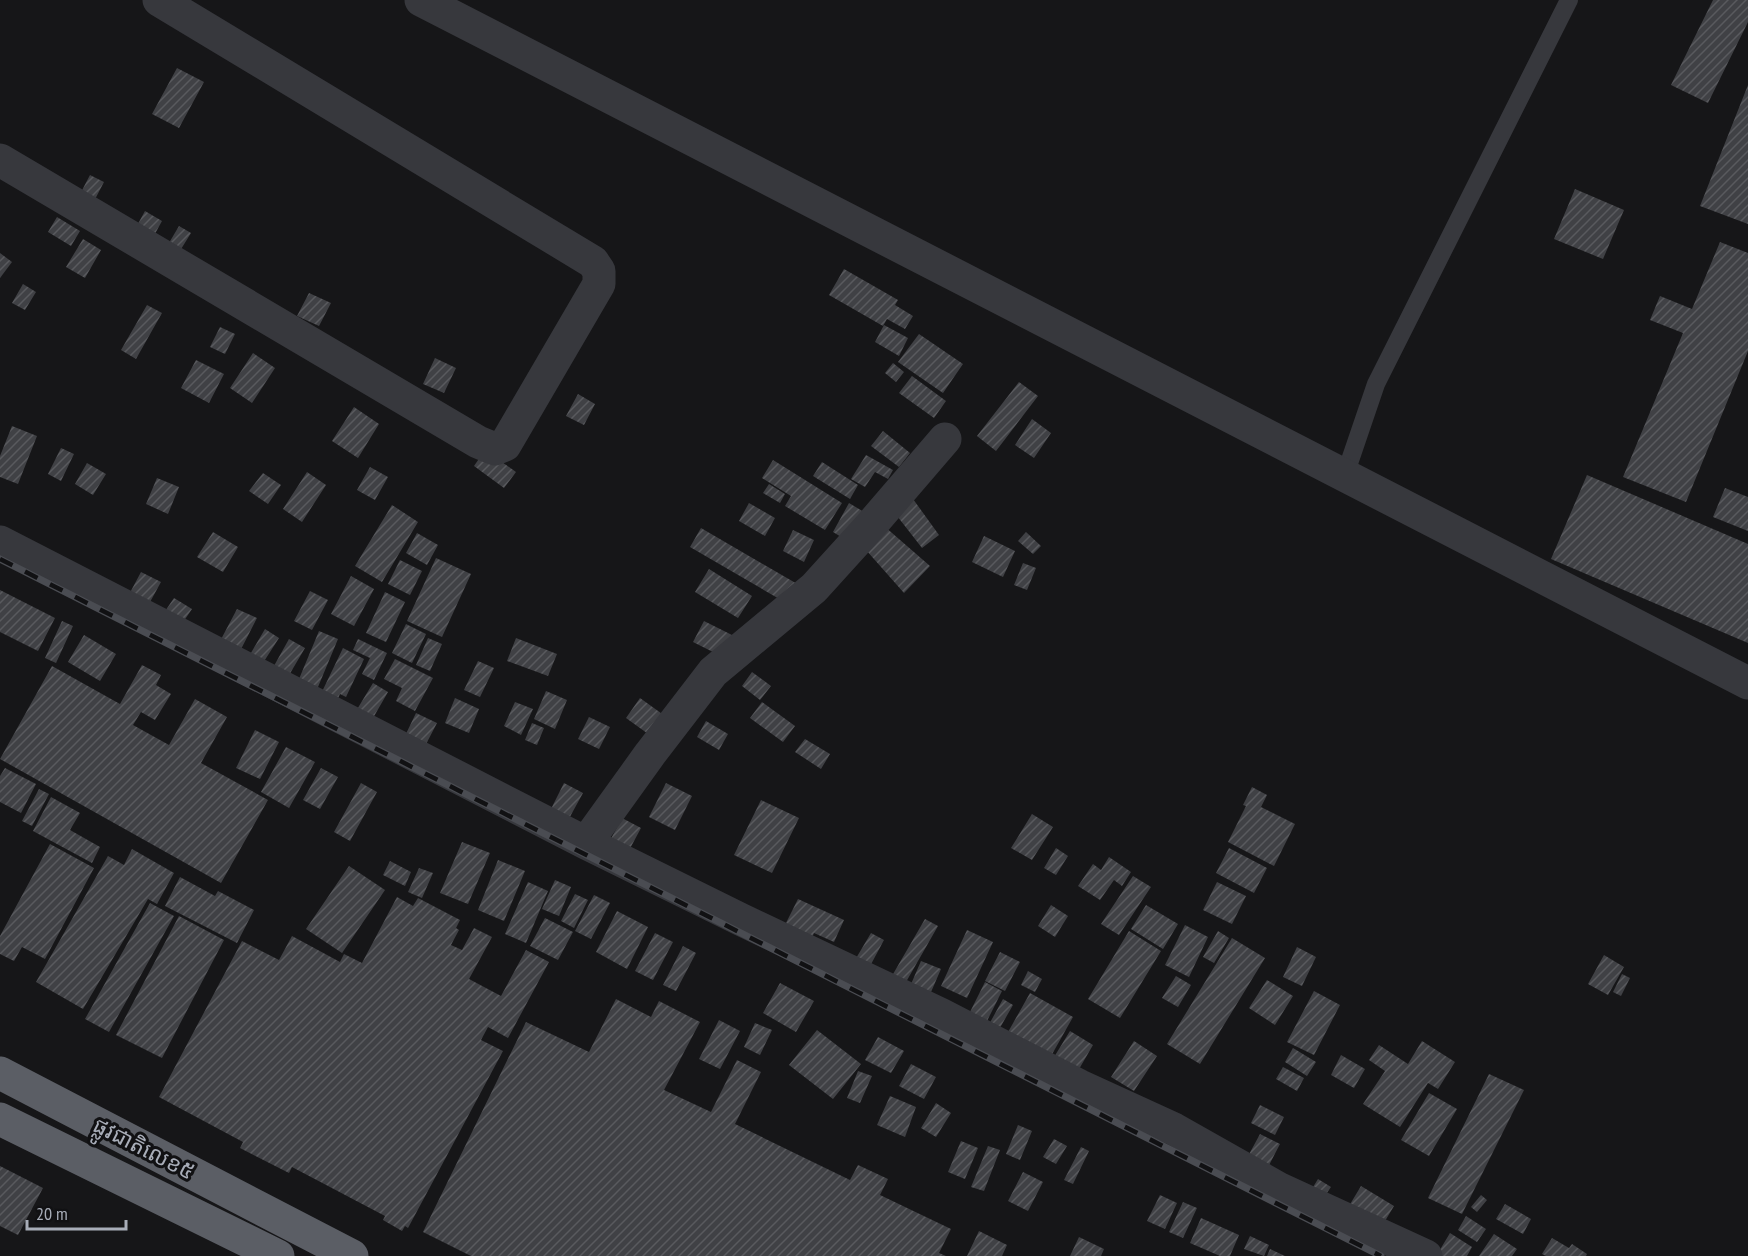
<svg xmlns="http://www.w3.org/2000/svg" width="1748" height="1256" font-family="'PT Sans Narrow','Noto Sans Khmer',sans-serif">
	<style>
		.building { fill: url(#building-hatch) }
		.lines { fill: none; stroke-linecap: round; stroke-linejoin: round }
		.service { stroke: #37383d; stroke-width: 18 }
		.minor { stroke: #37383d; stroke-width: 33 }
		.trunk { stroke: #5b5e65; stroke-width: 33 }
		.rail-casing { stroke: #4a4c52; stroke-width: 7 }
		.rail { stroke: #111113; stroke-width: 4.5; stroke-dasharray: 14; stroke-linecap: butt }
		.labels { text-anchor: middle; stroke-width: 6; stroke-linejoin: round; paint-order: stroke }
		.street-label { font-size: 22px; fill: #a8adb8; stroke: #111113 }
	</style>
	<defs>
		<pattern id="building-hatch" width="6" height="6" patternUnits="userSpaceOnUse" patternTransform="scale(1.5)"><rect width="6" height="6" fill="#404145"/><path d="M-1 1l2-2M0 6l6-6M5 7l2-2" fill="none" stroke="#595a5e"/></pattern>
	</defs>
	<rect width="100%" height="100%" fill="#161618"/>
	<path class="building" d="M1713 0H1748V22L1708 103 1671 85Z
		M177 68 204 82 179 128 152 114Z
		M1748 85V224L1700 206Z
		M90 175 104 182 92 205 78 198Z
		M1575 189 1624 210 1603 259 1554 239Z
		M145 211 162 221 151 241 134 231Z
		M57 217 80 231 71 246 48 232Z
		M179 226 191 233 178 254 166 248Z
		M83 239 101 250 85 278 66 267Z
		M1720 242 1748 253V351L1686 502 1623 477 1683 333 1650 320 1660 296 1692 309Z
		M0 253 12 262 0 278Z
		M844 269 898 300 895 305 913 316 905 329 887 319 883 326 829 295Z
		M23 284 36 292 25 310 12 303Z
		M309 293 331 303 319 326 297 316Z
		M147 305 162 313 136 359 121 350Z
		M884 325 908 338 899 356 875 342Z
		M220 327 235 334 225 354 210 347Z
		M919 334 963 364 943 393 898 362Z
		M253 353 275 368 252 403 230 388Z
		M435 358 456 368 444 393 423 384Z
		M196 360 224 374 209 403 181 388Z
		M893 363 904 372 896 382 885 373Z
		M912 376 946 401 934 418 899 393Z
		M1019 382 1038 396 996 451 977 436Z
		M578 394 595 404 584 425 566 416Z
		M354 407 379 424 358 458 332 441Z
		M1032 419 1051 433 1034 458 1015 445Z
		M12 426 37 436 18 484 0 477V456Z
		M883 431 910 453 899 467 871 446Z
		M61 448 74 454 61 481 48 474Z
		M485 450 516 472 504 488 474 466Z
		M866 455 893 470 888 479 875 472 865 487 851 479Z
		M773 460 842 503 825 530 785 506 791 496 762 478Z
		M822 462 858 485 850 499 813 476Z
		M87 463 106 474 93 495 75 484Z
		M370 467 388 477 375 500 357 490Z
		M307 472 326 485 302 522 283 509Z
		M263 473 281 485 268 504 249 491Z
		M1587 475 1748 544V643L1551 559Z
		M157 478 179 487 168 514 146 504Z
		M769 484 785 494 780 503 763 493Z
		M1725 488 1748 497V531L1713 517Z
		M913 499 939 535 922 548 894 512Z
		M749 503 775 518 765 536 739 521Z
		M849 503 869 515 851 543 833 532Z
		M392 505 418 522 382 582 355 566Z
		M884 526 930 566 904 593 866 550Z
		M701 528 799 585 788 604 690 547Z
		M793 530 814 540 804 562 783 551Z
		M213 532 238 547 223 572 197 557Z
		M1026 532 1041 546 1033 554 1018 541Z
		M417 533 438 545 427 565 406 553Z
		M984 536 1015 551 1003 577 972 562Z
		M436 558 471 574 442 637 407 621Z
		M400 560 422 571 410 595 388 584Z
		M1023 563 1036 568 1027 590 1014 585Z
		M709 569 752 596 738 618 695 592Z
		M141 572 161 582 144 613 125 602Z
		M351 576 374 589 354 626 331 614Z
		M0 590 55 618 38 651 0 632Z
		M310 591 328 600 312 630 294 621Z
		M385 592 405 602 386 642 366 633Z
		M174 598 192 609 177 631 159 620Z
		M237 609 257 618 238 655 218 645Z
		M62 621 73 626 56 663 45 658Z
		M704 621 732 635 721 656 693 642Z
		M406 624 426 634 412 663 392 653Z
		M265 629 279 638 261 666 248 658Z
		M319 631 338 639 313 699 294 691Z
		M84 635 116 654 100 681 68 662Z
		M428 638 442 644 430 671 416 665Z
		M516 638 557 654 548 676 507 661Z
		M289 639 305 648 285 682 270 673Z
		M358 639 387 653 374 680 362 674 370 658 353 650Z
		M343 648 364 659 346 697 340 694 334 707 318 700Z
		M395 659 433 678 415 711 396 701 402 688 384 679Z
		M478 661 494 668 480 697 464 690Z
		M142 665 161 675 156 685 171 694 155 720 141 712 133 725 169 745 195 699 227 717 201 763 268 800 221 883 0 759 52 666 120 704Z
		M752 672 771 686 760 700 742 686Z
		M373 683 388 692 369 725 353 716Z
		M546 691 567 700 555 729 534 719Z
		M455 698 479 709 469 733 445 723Z
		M640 698 665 716 651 736 626 718Z
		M515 702 533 709 521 735 504 726Z
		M762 702 795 726 783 742 750 718Z
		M416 713 437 723 423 750 403 740Z
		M589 717 610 727 599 749 578 739Z
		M706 721 728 734 719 750 697 737Z
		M532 723 544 728 537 745 525 740Z
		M255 730 279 742 260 779 236 768Z
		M805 739 830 754 821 769 795 752Z
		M286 747 315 762 289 808 261 792Z
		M5 768 36 784 21 813 0 802V776Z
		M321 768 338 777 320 809 303 800Z
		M361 783 377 792 350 841 334 832Z
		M564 783 583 793 566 824 548 815Z
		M666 783 692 796 675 830 649 817Z
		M1252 787 1267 795 1261 807 1295 824 1274 866 1228 842 1246 806 1243 805Z
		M39 789 49 794 32 826 22 821Z
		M51 797 80 813 70 830 100 847 92 863 33 831Z
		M761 800 799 818 772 873 734 855Z
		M1032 814 1053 827 1032 860 1011 848Z
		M622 818 641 828 626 856 607 846Z
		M462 842 490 853 468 904 440 893Z
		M50 844 94 868 45 959 22 947 14 961 0 954V936Z
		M1056 848 1068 856 1056 875 1044 868Z
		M1229 848 1267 868 1254 893 1216 873Z
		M132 849 174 873 157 904 148 899 83 1009 36 982 108 856 124 865Z
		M1109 857 1131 872 1122 886 1114 880 1100 900 1078 886 1093 864 1101 870Z
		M498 860 525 871 504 921 478 910Z
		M390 861 411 872 405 886 383 875Z
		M349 866 385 890 342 953 306 929Z
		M419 868 433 873 422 898 408 892Z
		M1133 876 1151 887 1119 935 1101 924Z
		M180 877 215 896 218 891 254 910 237 943 165 906Z
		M555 880 571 887 559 916 542 909Z
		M528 882 548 891 526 943 505 934Z
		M1217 882 1246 896 1232 924 1203 910Z
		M575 894 588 900 574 928 561 921Z
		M594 895 610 903 591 939 575 931Z
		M397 897 413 906 418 898 460 920 456 928 459 930 451 945 462 950 474 928 492 937 469 979 501 996 526 950 549 962 508 1038 488 1027 481 1040 503 1051 408 1228 405 1226 402 1231 383 1220 385 1216 292 1167 289 1173 240 1148 243 1142 159 1097 242 941 279 960 292 936 340 962 344 954 362 963Z
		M798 899 844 920 834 942 814 933 810 942 783 929Z
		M150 903 174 916 109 1032 85 1019Z
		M1051 905 1068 916 1055 937 1038 926Z
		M1146 905 1178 924 1163 949 1131 929Z
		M617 911 648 927 627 969 596 952Z
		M179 916 224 940 162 1058 116 1035Z
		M545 918 573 932 558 960 530 946Z
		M925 919 938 926 902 989 889 981Z
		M1185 925 1208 937 1189 977 1165 965Z
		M967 930 993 942 967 998 941 986Z
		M1129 931 1161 951 1120 1018 1088 999Z
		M1218 931 1229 938 1214 963 1203 957Z
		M655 933 673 942 653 980 635 971Z
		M871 933 884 940 869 968 855 960Z
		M1232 938 1265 958 1200 1064 1167 1044Z
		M683 946 696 953 676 991 663 985Z
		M1297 947 1316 957 1302 986 1283 977Z
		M1000 952 1020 962 1005 991 985 981Z
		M1604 955 1624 967 1608 995 1588 984Z
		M921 961 941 969 928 999 908 991Z
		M1028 971 1042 979 1035 992 1021 985Z
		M1622 974 1630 978 1621 996 1613 992Z
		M1176 976 1191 985 1178 1007 1162 998Z
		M1267 980 1293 996 1275 1025 1249 1008Z
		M985 982 1002 991 984 1027 967 1018Z
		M780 983 814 1001 796 1032 763 1013Z
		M1314 991 1340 1005 1314 1055 1287 1042Z
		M1030 993 1073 1017 1046 1065 1003 1041Z
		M616 999 651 1017 659 1001 700 1022 664 1090 711 1112 737 1060 761 1072 735 1124 850 1180 858 1165 888 1179 880 1195 951 1229 939 1253 946 1256H471L423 1232 526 1022 589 1052Z
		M1003 999 1013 1005 997 1033 987 1028Z
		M719 1020 740 1031 720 1069 699 1059Z
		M755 1023 772 1030 760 1055 744 1047Z
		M817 1030 861 1064 833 1099 789 1065Z
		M1070 1031 1093 1045 1075 1076 1051 1062Z
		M878 1037 904 1051 891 1073 865 1060Z
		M1134 1041 1157 1056 1134 1091 1111 1077Z
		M1422 1041 1455 1062 1438 1089 1428 1083 1400 1127 1363 1104 1385 1071 1369 1060 1379 1045 1408 1064Z
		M1293 1048 1316 1062 1307 1076 1285 1062Z
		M1341 1055 1365 1069 1354 1088 1331 1075Z
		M911 1064 936 1077 924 1099 899 1086Z
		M1283 1067 1304 1078 1297 1091 1276 1079Z
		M858 1071 872 1076 860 1103 847 1098Z
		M1489 1074 1524 1090 1462 1214 1428 1198Z
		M1429 1093 1457 1109 1429 1156 1401 1140Z
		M890 1096 916 1107 905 1137 877 1125Z
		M936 1103 951 1113 936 1137 921 1128Z
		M1260 1105 1284 1117 1275 1135 1251 1123Z
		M1018 1125 1032 1131 1020 1160 1006 1154Z
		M1260 1134 1280 1144 1267 1169 1247 1158Z
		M1054 1139 1067 1146 1056 1164 1043 1157Z
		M961 1141 978 1148 965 1179 948 1172Z
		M988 1146 1000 1150 984 1191 971 1187Z
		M1081 1147 1089 1151 1073 1184 1064 1180Z
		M0 1166 43 1188 18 1235 0 1226Z
		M1023 1172 1043 1182 1028 1211 1008 1201Z
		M1318 1179 1331 1187 1322 1200 1310 1192Z
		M1361 1186 1394 1206 1379 1231 1346 1211Z
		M1160 1195 1177 1203 1165 1229 1147 1221Z
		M1481 1195 1487 1200 1477 1212 1471 1207Z
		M1183 1202 1197 1208 1183 1238 1169 1232Z
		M1505 1204 1531 1219 1523 1234 1496 1219Z
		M1466 1216 1486 1229 1477 1242 1458 1230Z
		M1201 1218 1239 1235 1230 1256H1220L1190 1243Z
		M979 1231 1007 1245 1002 1256H967Z
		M1450 1233 1472 1247 1467 1256H1442L1438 1253Z
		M1494 1234 1517 1249 1512 1256H1479Z
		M1250 1236 1269 1245 1264 1256 1244 1249Z
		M1079 1237 1104 1249 1101 1256H1070Z
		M1552 1238 1569 1248 1572 1244 1587 1254 1586 1256H1546L1542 1254Z
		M1270 1249 1285 1256H1267Z"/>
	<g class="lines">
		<path class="service" d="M1345 475 1376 384 1569 0"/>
		<path class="minor" d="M421 0 1748 683
			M0 160 478 442 495 449 505 445 599 284V271L593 262 159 0
			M0 542 586 843 742 920 942 1015 1080 1086 1174 1129 1280 1189 1426 1256
			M586 843 650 754 713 672 814 588 872 524 945 439"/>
		<path class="trunk" d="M0 1073 352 1256
			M0 1119 278 1256"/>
		<g class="rail-casing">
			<path id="rail" d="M0 559 1381 1256"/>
		</g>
		<use href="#rail" class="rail"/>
	</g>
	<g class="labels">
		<g class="street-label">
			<text transform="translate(144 1148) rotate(27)" y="8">ផ្លូវជាតិលេខ៥</text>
		</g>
	</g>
	<path d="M27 1220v9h99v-9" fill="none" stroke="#a8adb8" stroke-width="3"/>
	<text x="36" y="1220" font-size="18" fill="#a8adb8" stroke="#111113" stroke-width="4.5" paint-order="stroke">20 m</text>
</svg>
